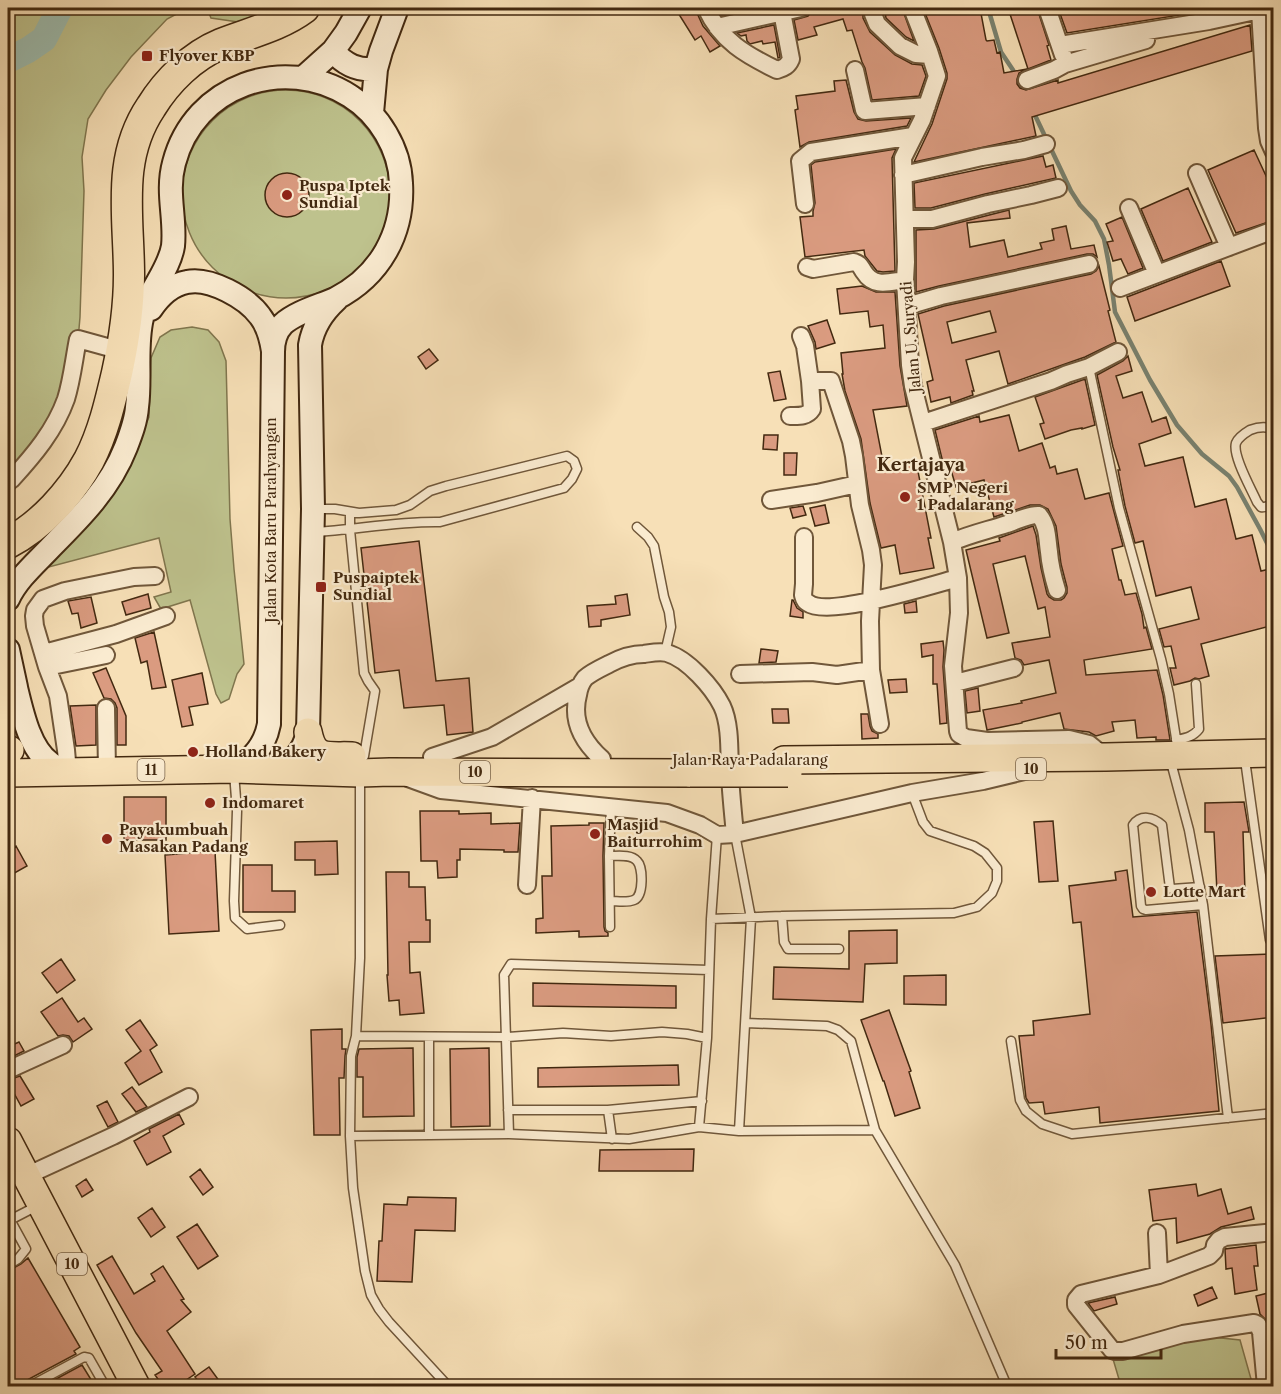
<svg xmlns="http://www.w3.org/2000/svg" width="1281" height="1394" font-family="'Libre Caslon Text',serif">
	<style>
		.green { fill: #bec28d; stroke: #80764e; stroke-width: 1.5 }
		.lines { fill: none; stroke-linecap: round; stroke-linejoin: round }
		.stream { stroke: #798270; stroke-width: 4.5 }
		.river { stroke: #9dbdb0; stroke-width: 26 }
		.building { fill: #da9b80; stroke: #432910; stroke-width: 1.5; fill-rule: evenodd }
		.service-casing { stroke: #70573a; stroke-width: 11 }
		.minor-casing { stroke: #70573a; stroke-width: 20 }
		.secondary-casing { stroke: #432910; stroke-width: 26 }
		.trunk-casing { stroke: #432910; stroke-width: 30 }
		.motorway-casing { stroke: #432910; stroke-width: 33 }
		.service { stroke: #faebd0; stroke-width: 8 }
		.minor { stroke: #faebd0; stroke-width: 16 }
		.secondary { stroke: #faebd0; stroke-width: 22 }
		.trunk { stroke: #f7e0b7; stroke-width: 27 }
		.motorway { stroke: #f7e0b7; stroke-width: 30 }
		.trunk-bridge-casing { stroke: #432910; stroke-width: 30; stroke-linecap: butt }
		.trunk-bridge { stroke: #f7e0b7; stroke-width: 27 }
		.poi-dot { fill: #8f2418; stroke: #faebd0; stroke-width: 2 }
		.labels { text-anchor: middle; stroke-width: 4.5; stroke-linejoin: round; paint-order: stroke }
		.shield { fill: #faebd0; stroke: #7a634a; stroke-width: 1.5 }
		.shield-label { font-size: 14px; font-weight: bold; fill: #432910 }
		.poi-label { font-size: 15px; font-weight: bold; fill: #432910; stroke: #faebd0; text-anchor: start }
		.street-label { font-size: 15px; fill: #432910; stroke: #faebd0 }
		.quarter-label { font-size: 18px; font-weight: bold; fill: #432910; stroke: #faebd0 }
	</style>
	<rect width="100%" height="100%" fill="#f7e0b7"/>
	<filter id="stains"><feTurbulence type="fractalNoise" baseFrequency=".00333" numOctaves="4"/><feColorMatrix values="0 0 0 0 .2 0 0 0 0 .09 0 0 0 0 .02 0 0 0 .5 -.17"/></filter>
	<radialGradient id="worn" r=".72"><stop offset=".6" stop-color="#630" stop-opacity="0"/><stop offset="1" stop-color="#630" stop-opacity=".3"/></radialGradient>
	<path class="green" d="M8 8H188L167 19 131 57 106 90 88 119 82 157 84 191 80 317 74 387 8 487V69L30 54 12 44 8 39Z
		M207 8H271L268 11 238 22 211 18Z
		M182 194a104 104 0 1 1 208 0a104 104 0 1 1-208 0Z
		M192 327 208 330 219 342 226 361 230 519 234 569 244 664 237 674 229 699 221 703 216 694 190 600 161 609 154 597 171 592 159 538 45 568 127 465 149 417 151 358 160 337 171 330Z
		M1202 1336 1240 1340 1253 1386H1121L1113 1359Z"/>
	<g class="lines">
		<path class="stream" d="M988 8 1001 52 1013 70 1024 92
			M1033 111 1071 191 1080 205 1095 221 1104 239 1109 265 1115 312 1150 380 1177 425 1202 454 1229 476 1237 487 1260 529 1274 557"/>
		<path class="river" d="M8 60 28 50 44 39 60 8"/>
	</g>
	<path class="building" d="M675 8H696L697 13 703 26 720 46 710 52 701 36 695 40Z
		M718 8H756L722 15Z
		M811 8H863V18L870 32 895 55 912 64 922 65 926 76 919 96 872 100 865 68 862 62 852 30 847 31 843 19 814 27 817 35 798 40 794 20 808 16 811 12Z
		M884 8H902L914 41 906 37 886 18Z
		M923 8H980L986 40 987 41 994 40 997 53 1000 52 1004 73 1027 69 1019 73 1017 79V84L1020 88 1026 90 1058 80V83L1250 25 1252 51 1032 117 1036 136 914 162 932 124 947 79V73L939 48Z
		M1008 8H1037L1049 45 1047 46 1051 60 1028 69Z
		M1058 8H1204L1205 11 1067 33Z
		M774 25 780 57 778 58 775 42 763 44 762 41 750 44 747 41 746 35 741 36 737 33Z
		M846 80 854 112 858 119 866 121 911 118 907 126 809 142 800 147 795 110 798 109 796 96 835 91 834 81Z
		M896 149 892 158 895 271 883 272 877 271 865 256 864 250 805 257 800 217 813 216V211L815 203 811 165 815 162Z
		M1254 150 1274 193V220L1236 233 1208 170Z
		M1043 156 1046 167 1053 165 1056 178 985 194 931 208H915L914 183Z
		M265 195a22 22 0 1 1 44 0a22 22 0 1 1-44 0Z
		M1188 188 1212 242 1163 261 1141 209Z
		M1009 210 1010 218 967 223 970 247 1004 240 1008 257 1042 249 1040 243 1054 240 1052 229 1066 226 1071 249 1094 245 1097 257 1093 254H1087L939 286 916 292V230L934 229Z
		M1122 217 1143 268 1128 274 1121 259 1113 261 1107 242 1113 241 1106 224Z
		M1221 261 1230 286 1135 321 1127 297Z
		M1099 266 1110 310 1108 311 1116 342 1085 357 1008 384 999 351 966 360 974 391H972L973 395 951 403 950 397 931 402 927 382 933 380 918 314 944 306 1091 274 1096 271ZM990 311 996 332 952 343 947 322Z
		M862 286 876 292H895L900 366 907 406 873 410 884 467 916 461 931 538H928L934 568 900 574 895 545 881 548 870 503 861 439 845 391 842 374H843L841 353 885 348 883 325 870 327 868 311 840 314 837 289Z
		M827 320 835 343 816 349 815 342 808 326Z
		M429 349 438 360 426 369 418 357Z
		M1128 356 1132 371 1116 376 1123 398 1142 392 1152 422 1166 417 1171 433 1139 444 1145 466 1183 457 1195 507 1226 499 1236 539 1252 535 1261 571 1274 568V625L1201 644 1209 676 1199 679 1195 678 1190 681 1174 685 1170 668H1176L1171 646 1164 647 1159 629 1199 619 1191 587 1156 596 1143 541 1135 543 1125 506 1118 470H1120L1113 447 1097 375 1123 361Z
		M780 371 786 399 774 401 768 373Z
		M1085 379 1095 425 1082 429V428L1071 430 1045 439 1040 424 1044 423 1035 397Z
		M1009 415 1019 451 1042 443 1050 468 1055 466 1057 474 1077 469 1085 499 1109 493 1123 546 1112 549 1119 580H1121L1125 595 1136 593 1142 614 1144 628 1146 627 1152 649 1084 660 1086 675 1157 670 1163 695 1170 740H1156V737L1137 738 1135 720 1112 722 1114 731 1096 736 1089 732 1064 729 1060 713 1022 722V723L987 730 983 710 1022 703 1021 701 1056 693 1049 660 1024 665 1021 660 1015 658 1012 643 1050 637 1045 607 1038 609 1025 556 993 564 1009 633 987 638 966 550 1000 541 999 538 1033 526 1036 535 1041 568 1047 594 1049 597 1054 600H1061L1064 598 1067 593V587L1061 564 1056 526 1048 509 1040 505H1030L994 517 984 480 956 487 951 470 945 471 935 430 979 416 980 422Z
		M764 435H778L777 450 763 449Z
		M784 453H797L796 475H784Z
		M825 505 829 523 815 526 810 508Z
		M803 506 806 515 793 518 790 508Z
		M419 541 436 681 469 678 473 732 447 735 444 705 404 708 399 670 375 673 361 548Z
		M148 594 151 608 126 615 122 602Z
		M627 594 630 615 601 620V626L589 627 587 606 616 604 615 596Z
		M91 597 97 623 81 628 78 613 72 614 68 601Z
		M792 600H793L797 608 803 612V618L790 616Z
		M916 601 917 612 905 613 904 604Z
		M154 632 166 687 152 689 147 661 141 663 135 638Z
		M943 641 944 650 943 667 947 723 940 724 937 684H933V655L922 657 921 644Z
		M761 649 778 651 776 662 759 663Z
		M106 668 126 716V745H117V708L115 703 111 699 104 698 93 673Z
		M202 673 208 704 189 707 193 725 182 727 172 680Z
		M906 679 907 692 890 693 888 680Z
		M978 688 980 711 967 713 965 691Z
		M96 705V745L76 746 70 706Z
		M772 709H788L789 723H773Z
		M861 714H868L870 726 872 731 878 734V738L862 739Z
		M124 797H166V840H124Z
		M1244 802 1249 832H1243L1245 891 1217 892 1214 832H1205V803Z
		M420 811H459V814L491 813V824L520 823 518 852H504V850L460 849V860H457V877L438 878 437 861H421Z
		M1053 821 1058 881 1039 882 1034 822Z
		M589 823H604L603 856 604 927 605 931 608 933V936L579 937V931L536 933V919L543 918 542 876H552L551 826 589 825Z
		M337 841 338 874 315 875V860H295V842Z
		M16 846 27 866 11 875 8 868V851Z
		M215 851 219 931 169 934 165 855Z
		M243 865H272V891H295V912H243Z
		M1127 870 1133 917 1197 912 1211 1024 1219 1111 1100 1123 1099 1107 1045 1114 1043 1102 1029 1103 1026 1098 1019 1036 1034 1035 1033 1021 1090 1014 1081 922 1073 923 1069 886 1116 880 1115 872Z
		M386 872H409V887H425L426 920H430V942H409L410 973 420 972 424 1013 400 1015 399 1000 389 1001 387 975H388Z
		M897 930V963L865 964 863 1002 773 999 774 967 849 969V931Z
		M1274 954V1017L1223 1023 1215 956Z
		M61 959 75 980 57 993 42 973Z
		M946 975V1005L904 1004V976Z
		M533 983 676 986V1008L533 1006Z
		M62 998 78 1022 84 1018 92 1029 73 1042 69 1036 63 1035 58 1036 41 1012Z
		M889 1010 911 1071 909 1072 920 1108 895 1116 884 1081H883L861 1020Z
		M140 1020 157 1045 150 1050 162 1072 139 1085 125 1063 141 1051 126 1030Z
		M342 1029V1049H346L345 1056 344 1078H339L340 1135H314L311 1030Z
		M19 1042 24 1051 8 1059V1047Z
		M413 1048 414 1116 363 1117V1077H357V1057L359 1049Z
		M489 1048 490 1126 451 1127 450 1049Z
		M678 1065 679 1085 538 1087V1068Z
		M20 1076 34 1099 21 1106 8 1082V1080Z
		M132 1087 147 1107 136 1112 122 1094Z
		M107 1101 118 1122 108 1127 97 1106Z
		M179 1114 184 1124 163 1136 171 1152 147 1165 134 1141 150 1132 149 1129Z
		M694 1149 693 1171H599L600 1150Z
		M200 1169 213 1187 203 1195 190 1177Z
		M86 1179 93 1190 82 1197 76 1186Z
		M1196 1184 1198 1196 1221 1189 1228 1214 1251 1207 1254 1219 1221 1227 1210 1234 1177 1243 1176 1218 1153 1221 1149 1190Z
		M408 1197 456 1198 455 1231 415 1230 412 1282 377 1281 379 1241H382L384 1204 407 1205Z
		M152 1208 165 1227 151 1237 138 1218Z
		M197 1224 218 1256 198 1269 177 1237Z
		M1256 1245 1258 1266H1254L1257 1290 1235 1294 1232 1268 1226 1269 1225 1249Z
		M112 1256 134 1294 155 1281 151 1274 163 1266 184 1299 181 1300 191 1312 167 1331 195 1374 177 1386H163L155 1375 162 1371 136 1333 97 1265Z
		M28 1258 80 1347 74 1351 76 1354 27 1380 24 1386H8V1271L21 1264Z
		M1212 1287 1217 1298 1198 1306 1194 1295Z
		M1268 1293 1274 1320 1268 1322 1260 1314 1256 1296Z
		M1115 1297 1117 1304 1094 1311 1088 1303Z
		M82 1365 95 1386H43Z
		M209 1367 220 1382 213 1386H202L195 1377Z"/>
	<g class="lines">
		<g class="service-casing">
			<path id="service" d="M1089 367 1119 508 1161 659 1169 694 1178 751
				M1274 430C1267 426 1258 427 1250 430 1245 433 1238 438 1236 443 1232 456 1252 490 1257 502L1261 507C1266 508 1269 505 1274 503
				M350 512V530L364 673 368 681 375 691 364 756
				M637 527 648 537 654 546 664 597 669 612 671 627 665 653
				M313 532C355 530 397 521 440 522L564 488 572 479 577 469 574 461 567 456 446 486 430 491 410 505 396 510 359 513 335 509H313
				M1176 740C1185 738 1193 737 1199 729L1196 684
				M1172 766 1189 830 1203 905 1228 1118
				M1246 767 1270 940
				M234 773 237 811 234 901 235 918 247 929 280 925
				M360 776V958L356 1036 351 1056 350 1136 353 1188 365 1271 371 1295 379 1309 389 1322 448 1386
				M735 834 751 918 739 1131
				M609 856C618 856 631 854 637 861 643 867 644 896 634 900 627 903 617 901 610 901
				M1200 887 1172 889 1170 888 1162 825C1153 817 1141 814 1133 825L1141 906 1143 909 1146 910 1203 905
				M782 916 784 942 788 949H839
				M711 919 782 916 954 913 977 907 992 893 997 881V868L985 853 974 846 930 831 923 822 912 793
				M610 927 609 856 611 807
				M746 1023 827 1026 838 1030 851 1041 875 1130 955 1265 1007 1386
				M356 1036 507 1037 563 1033 611 1036 662 1032 687 1034 707 1038 699 1127
				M429 1037V1135
				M707 1038 711 919 717 835
				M1011 1041 1020 1100 1026 1111 1042 1124 1072 1134 1274 1113
				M508 1110H608L702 1101
				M608 1110 612 1139
				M509 1134 504 975 511 964 709 970
				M350 1136 509 1134 629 1139 699 1127 739 1131 875 1130
				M8 1216 26 1249 18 1259 8 1265
				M10 1220 39 1205
				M30 1386 84 1357 89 1358 105 1386"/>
		</g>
		<g class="minor-casing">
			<path id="minor" d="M706 8C721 41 746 55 777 70 784 68 788 66 791 59L782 12
				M873 8V14L877 24 900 46 916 54 930 55
				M912 8 929 51 937 76 922 120 903 158 906 262 905 280 910 365 913 386 952 542 958 578 959 613 953 666 958 731 959 734 966 738 987 741 1069 739 1089 744 1105 757
				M1047 8 1063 55
				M1260 10 1267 128 1269 141 1274 152
				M717 27 801 8
				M1060 45 1209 21 1260 10V8
				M855 70 864 110 865 111 927 106
				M1027 80 1054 70 1065 64 1146 40
				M1197 173 1229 247
				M903 175 982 157 1024 150 1046 144
				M805 204 800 161 811 152 913 136
				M1129 208 1157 274
				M905 219H932L988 204 1031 195 1058 188
				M807 267 813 269 854 262C860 264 860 266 864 272 874 288 889 282 905 280
				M1120 288 1274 230
				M907 306 941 296 1089 264
				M801 336 805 346 810 381
				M790 416C798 416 807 417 812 409L810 381H831L851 441 854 456 860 505 871 550 873 565 870 621 871 670 880 724
				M923 423 1051 381 1067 374 1089 367 1118 352
				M8 482 12 479C34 455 55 430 66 399 72 380 74 359 78 339L107 347
				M771 500 817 493 857 484
				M804 537V584L803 595C804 599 804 601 808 603 828 618 932 585 958 578
				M952 542C970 534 989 530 1007 524 1017 521 1029 514 1039 515 1048 526 1047 539 1049 552 1050 565 1053 577 1057 590
				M44 653 116 634 166 616
				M47 667 106 655
				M740 674 812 672 837 675 871 670
				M955 683 1014 668
				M106 708 107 771
				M432 757 492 737 580 686
				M602 759C583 742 571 721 578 695 579 688 581 683 585 678 592 672 601 668 609 664 620 658 631 654 644 654 651 653 660 651 667 653 688 659 713 688 722 706 731 725 729 754 730 775 731 794 733 814 735 834
				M68 772 66 750 58 696 47 667 35 626 34 616 35 610 43 599 65 591 134 577 155 576
				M408 778 441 790 667 813 700 825 717 835 735 834 912 793 983 781 1033 769
				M527 885 532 798
				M8 1070 63 1045
				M26 1176 113 1136 189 1097
				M1157 1233 1159 1275 1081 1294 1076 1300V1305L1112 1350 1115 1351H1123L1183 1334 1254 1323 1258 1325 1261 1332 1266 1386
				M1159 1275 1209 1256 1214 1251 1215 1245 1219 1240 1225 1237 1274 1232"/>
		</g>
		<g class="secondary-casing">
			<path id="secondary" d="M333 51C345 65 358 71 376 69
				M303 78 333 51 346 33 360 8
				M372 113 376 69 381 51 397 8
				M151 309C159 297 171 285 187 282 210 277 247 298 260 316 268 326 271 338 273 351
				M8 599C17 579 36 563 51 547 81 517 110 488 126 447 131 434 136 421 137 407 141 378 135 347 142 318 147 292 169 271 173 246 176 218 166 192 174 163 194 85 284 54 350 96 379 114 400 149 401 183 404 233 380 276 335 299 319 306 296 312 283 324 275 332 273 341 273 352L269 724C265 745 253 760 234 769
				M8 650 16 687
				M12 672C20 700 26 746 50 763 55 767 62 769 68 772
				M266 769C290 766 303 755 308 732L313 509 310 345C313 327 323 312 336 300"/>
		</g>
		<g class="trunk-casing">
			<path id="trunk" d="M308 732C314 761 327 755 352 756
				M8 752 10 750
				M784 760 1106 757 1274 753
				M8 773 234 769 360 773 390 772 690 773
				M8 1141 136 1386"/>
		</g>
		<g class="motorway-casing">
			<path id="motorway" d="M8 543C41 526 71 493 89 460 103 433 110 403 117 373 124 341 129 308 129 275 129 216 116 159 151 107 167 81 192 56 221 44 249 33 280 26 304 8"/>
		</g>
		<use href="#service" class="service"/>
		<use href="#minor" class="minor"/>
		<use href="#secondary" class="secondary"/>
		<use href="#trunk" class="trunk"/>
		<use href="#motorway" class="motorway"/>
		<g class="trunk-bridge-casing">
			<path id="trunk-bridge" d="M690 773H788"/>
		</g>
		<use href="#trunk-bridge" class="trunk-bridge"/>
	</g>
	<g class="poi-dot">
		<rect x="141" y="50" width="12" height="12" rx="3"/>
		<circle cx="287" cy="195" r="6"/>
		<circle cx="905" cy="497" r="6"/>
		<rect x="315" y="581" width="12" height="12" rx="3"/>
		<circle cx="193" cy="752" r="6"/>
		<circle cx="210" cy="803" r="6"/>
		<circle cx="595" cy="834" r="6"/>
		<circle cx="107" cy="839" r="6"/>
		<circle cx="1151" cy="892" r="6"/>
	</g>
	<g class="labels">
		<g class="shield">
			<rect x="1016" y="758" width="30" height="22" rx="4.5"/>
			<rect x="137.5" y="759" width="27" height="22" rx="4.5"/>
			<rect x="460" y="761" width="30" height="22" rx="4.5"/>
			<rect x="57" y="1253" width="30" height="22" rx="4.5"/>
		</g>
		<g class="shield-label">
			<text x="1031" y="774">10</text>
			<text x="151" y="775">11</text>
			<text x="475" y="777">10</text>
			<text x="72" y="1269">10</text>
		</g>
		<g class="poi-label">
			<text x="159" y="61">Flyover KBP</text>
			<text x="299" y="191">Puspa Iptek<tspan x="299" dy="17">Sundial</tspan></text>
			<text x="917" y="493">SMP Negeri<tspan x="917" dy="17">1 Padalarang</tspan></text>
			<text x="333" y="583">Puspaiptek<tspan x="333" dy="17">Sundial</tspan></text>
			<text x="205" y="757">Holland Bakery</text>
			<text x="222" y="808">Indomaret</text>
			<text x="607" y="830">Masjid<tspan x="607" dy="17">Baiturrohim</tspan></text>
			<text x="119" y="835">Payakumbuah<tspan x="119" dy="17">Masakan Padang</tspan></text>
			<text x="1163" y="897">Lotte Mart</text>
		</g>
		<g class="street-label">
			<text transform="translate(911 337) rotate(-95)" y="5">Jalan U. Suryadi</text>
			<text transform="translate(271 520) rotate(-90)" y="5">Jalan Kota Baru Parahyangan</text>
			<text x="750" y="765">Jalan Raya Padalarang</text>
		</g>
		<g class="quarter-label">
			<text x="921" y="471">Kertajaya</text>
		</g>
	</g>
	<rect width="1281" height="1394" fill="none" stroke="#f7e0b7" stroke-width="30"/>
	<rect x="9" y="9" width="1263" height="1376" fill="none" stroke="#432910" stroke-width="3"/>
	<rect x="15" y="15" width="1251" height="1364" fill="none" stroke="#432910" stroke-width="1.5"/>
	<path d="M1056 1349v9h105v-9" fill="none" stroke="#432910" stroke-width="3"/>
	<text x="1065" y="1349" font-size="18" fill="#432910" stroke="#faebd0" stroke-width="4.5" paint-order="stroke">50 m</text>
	<rect width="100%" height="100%" filter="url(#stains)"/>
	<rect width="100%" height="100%" fill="url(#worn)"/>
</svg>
